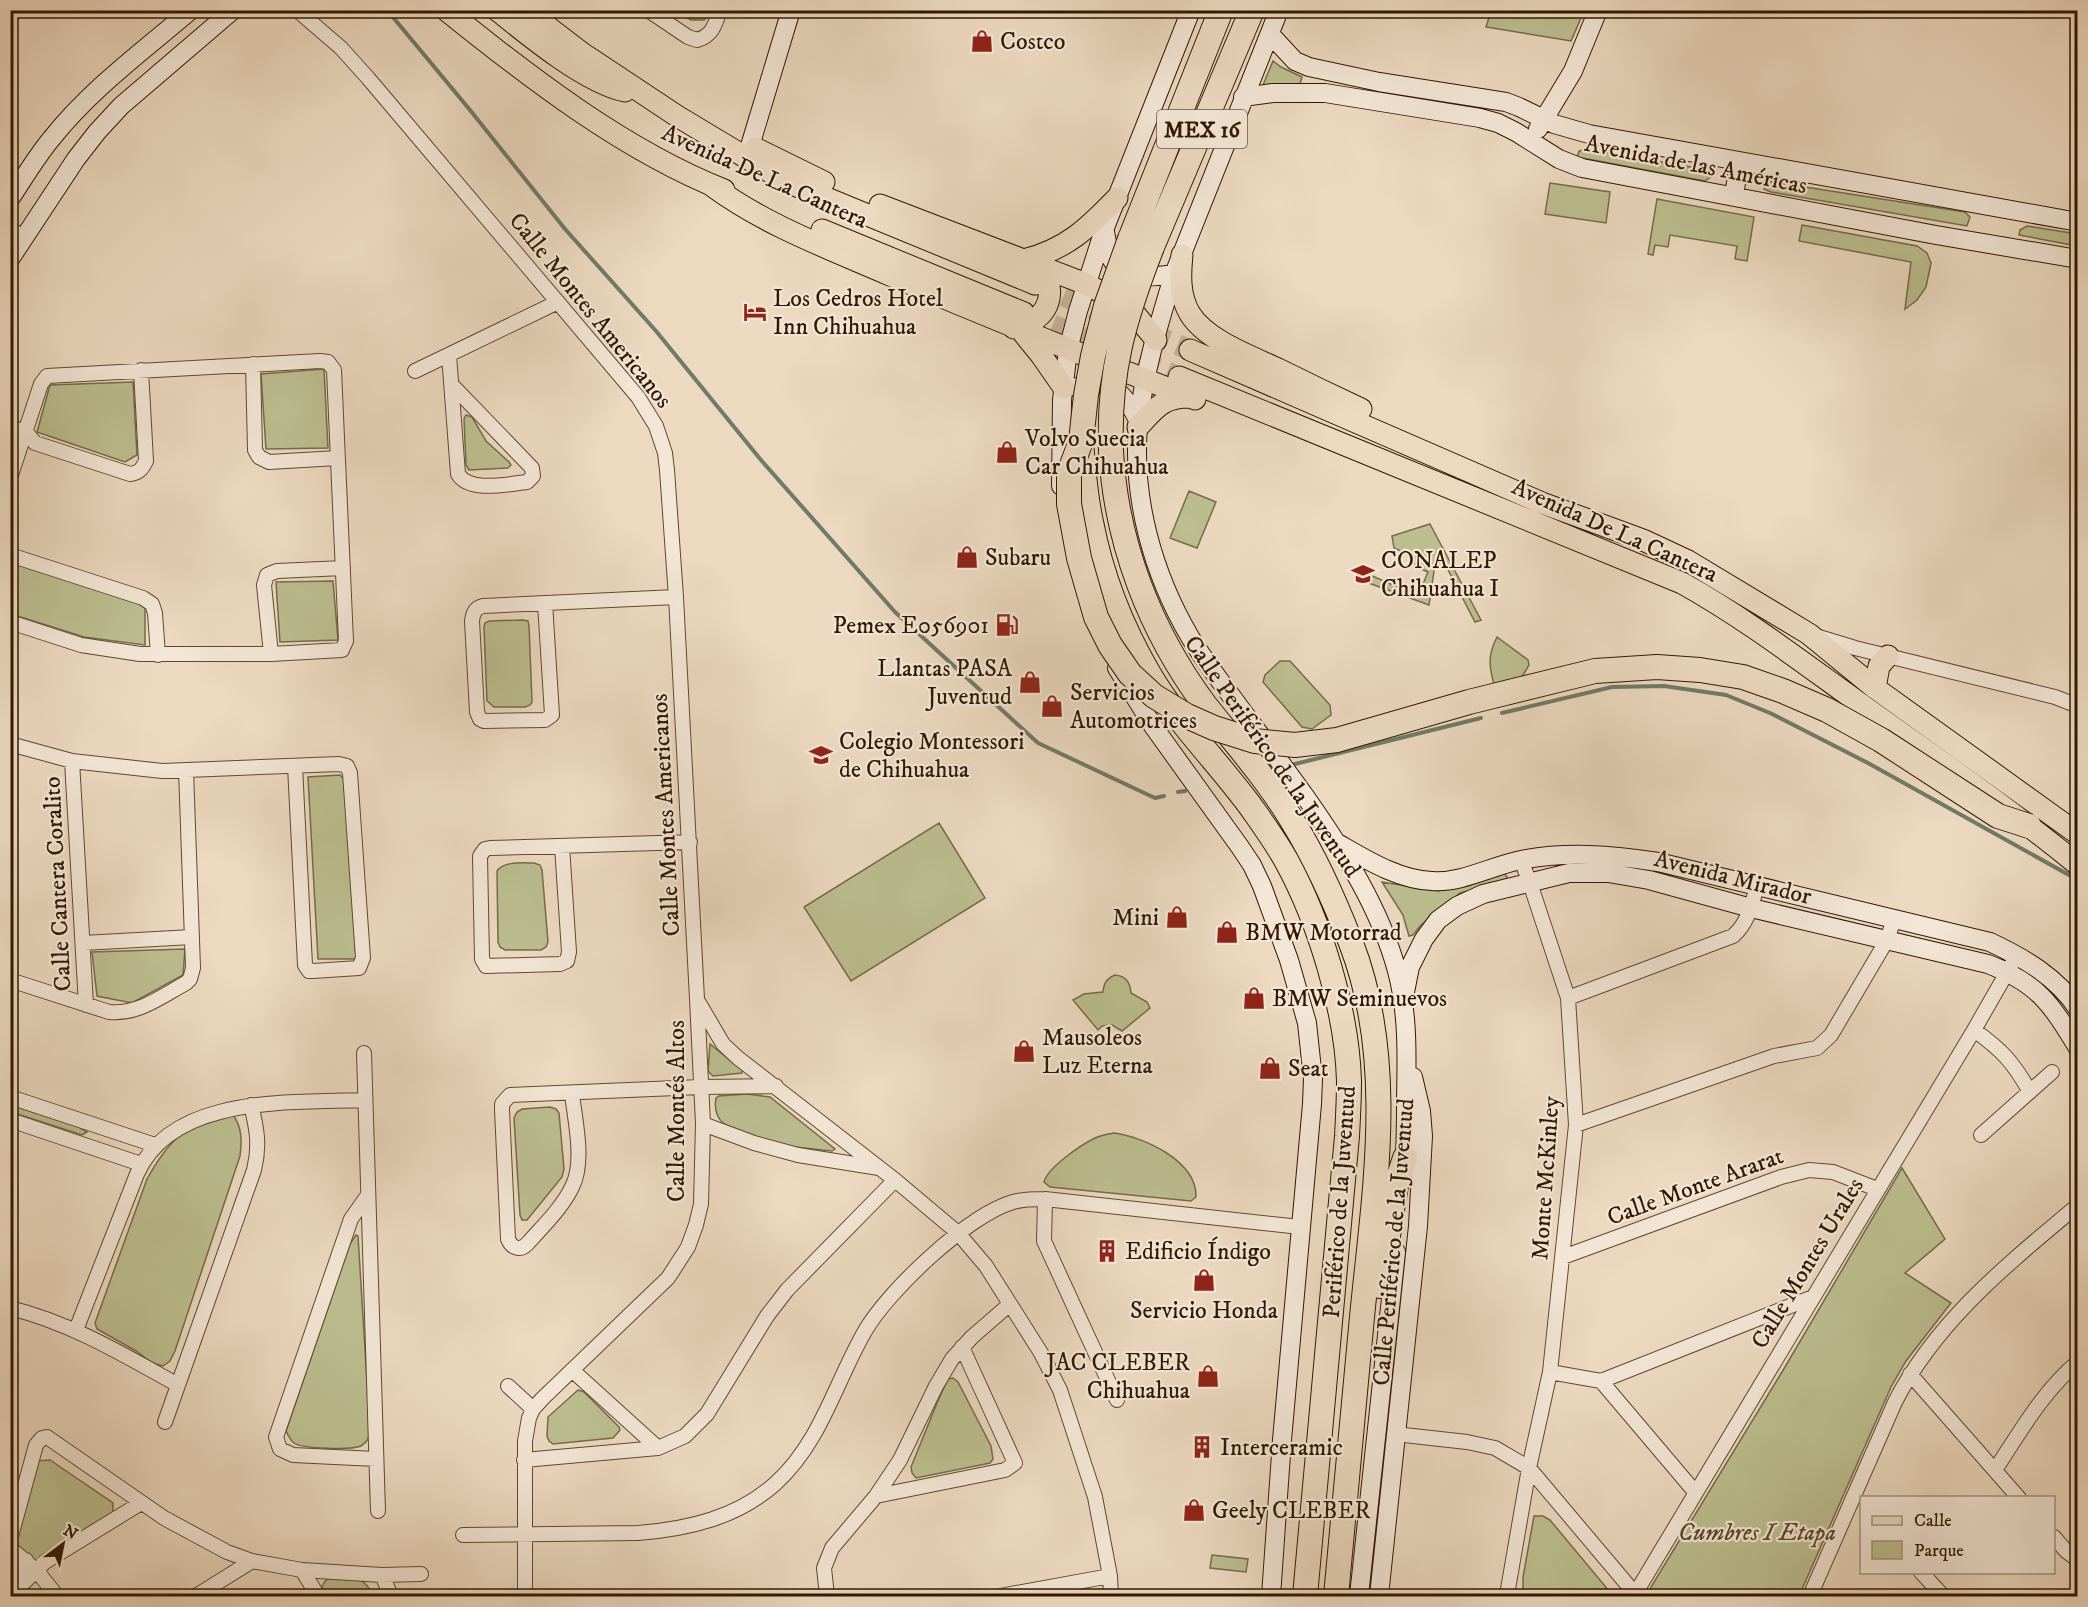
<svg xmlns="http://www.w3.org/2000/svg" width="2088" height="1607" font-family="'IM FELL DW Pica',serif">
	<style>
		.green { fill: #bcbe90; stroke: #766b48; stroke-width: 1.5 }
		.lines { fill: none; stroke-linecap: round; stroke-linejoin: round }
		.stream { stroke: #707a67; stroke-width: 4 }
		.primary-tunnel { stroke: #c7b29a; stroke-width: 21; stroke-dasharray: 21 10; stroke-linecap: butt }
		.street-casing { stroke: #604830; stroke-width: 16 }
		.secondary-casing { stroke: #311800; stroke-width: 20 }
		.primary-casing { stroke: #311800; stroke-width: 23 }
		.highway-casing { stroke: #311800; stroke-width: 26 }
		.street { stroke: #f3e6d6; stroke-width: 14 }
		.secondary { stroke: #f3e6d6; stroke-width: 18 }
		.primary { stroke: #ecd9c0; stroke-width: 21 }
		.highway { stroke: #ecd9c0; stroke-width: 24 }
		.highway-bridge-casing { stroke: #311800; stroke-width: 26; stroke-linecap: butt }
		.highway-bridge { stroke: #ecd9c0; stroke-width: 24 }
		.labels { text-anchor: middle; stroke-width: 4.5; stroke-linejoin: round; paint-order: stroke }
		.shield { fill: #f3e6d6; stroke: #6b5640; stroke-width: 1.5 }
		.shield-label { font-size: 22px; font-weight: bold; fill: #311800 }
		.poi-label { font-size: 24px; fill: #311800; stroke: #f3e6d6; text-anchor: start }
		.street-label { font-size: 24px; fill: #311800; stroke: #f3e6d6 }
		.park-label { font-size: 24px; font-style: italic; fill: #5b4a2b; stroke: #f3e6d6 }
	</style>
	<rect width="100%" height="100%" fill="#ecd9c0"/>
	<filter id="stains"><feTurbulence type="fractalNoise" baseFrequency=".00333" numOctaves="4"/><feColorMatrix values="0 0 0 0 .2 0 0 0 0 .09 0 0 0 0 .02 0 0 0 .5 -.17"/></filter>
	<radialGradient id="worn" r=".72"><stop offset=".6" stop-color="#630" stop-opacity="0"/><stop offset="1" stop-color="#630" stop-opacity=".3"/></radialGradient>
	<path class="green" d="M1531 10H1584V11L1571 41 1486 27 1491 11H1524L1530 13Z
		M674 11H714L704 20H691Z
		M1273 61 1281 67 1302 77 1300 84 1291 86 1263 85Z
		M1586 149 1714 171 1715 174 1705 181 1577 157 1579 151Z
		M1767 181 1965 212 1970 217 1967 226 1771 192 1764 189Z
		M1550 183 1610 192 1606 223 1545 214Z
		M1657 199 1754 217 1747 261 1735 259 1737 246 1670 235 1668 247 1655 245 1653 255 1648 254Z
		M1802 225 1917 246 1927 253 1931 263 1926 287 1917 300 1905 309 1911 262 1799 241Z
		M2027 226 2077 234V246L2019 235 2020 230Z
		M324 369 328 448 266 449 261 374Z
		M133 382 137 455 125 462 37 432 50 385Z
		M466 415 472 417 486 441 509 462 511 465 508 468 469 470 466 465 464 419Z
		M1189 491 1216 502 1197 548 1170 538Z
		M1430 524 1481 620 1475 622 1444 562 1435 564 1429 605 1366 582 1370 575 1418 596 1428 572 1414 566 1416 558 1394 548 1392 536Z
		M11 560 145 605V645L84 637 11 614Z
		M333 581 338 640 280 642 276 582Z
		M522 620 528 621 529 626 532 702 530 705 525 707H494L487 701 484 627 485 623 489 621Z
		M1497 637 1528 660 1529 665 1513 692H1496C1490 670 1486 658 1497 637Z
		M1280 661H1290L1330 705 1331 715 1312 729 1302 727 1263 682 1265 675Z
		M340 775 346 781 356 959H318L308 777Z
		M939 823 985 898 851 981 804 907Z
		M534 863 540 865 542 870 548 942 546 947 541 950H505L500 947 498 942 497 871C504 861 522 863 534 863Z
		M1504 873 1507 877 1506 881 1460 893 1420 926 1413 935 1409 936 1403 915 1382 882 1438 891Z
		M185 949 183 975 132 1003 97 996 92 952Z
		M1115 975C1126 976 1130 982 1131 993L1147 1002 1150 1008 1122 1031 1112 1025 1102 1026 1098 1030 1073 1000 1084 994 1103 992C1104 983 1106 979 1115 975Z
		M710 1044 742 1070V1073L713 1076 708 1071Z
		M747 1094 770 1097 835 1149 832 1151 776 1145 724 1124C716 1117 714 1109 716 1098L719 1096Z
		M11 1105 79 1127 87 1132 82 1135 11 1112Z
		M550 1107 556 1109 559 1113 564 1169 562 1177 527 1220H522L520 1215 514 1118 517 1112 522 1109Z
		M233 1115C242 1127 242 1141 240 1156L175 1351 170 1361 163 1366 152 1363 136 1351 97 1329 95 1323 147 1179C161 1154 178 1130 205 1119 213 1115 224 1116 233 1115Z
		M1114 1133C1144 1137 1197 1161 1196 1197L1191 1201 1050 1187 1044 1182C1048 1167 1081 1145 1095 1138 1101 1135 1108 1134 1114 1133Z
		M1902 1168 1945 1239 1905 1273 1951 1303 1906 1361 1891 1387 1799 1596H1649L1651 1587 1785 1367Z
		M356 1235 358 1236 370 1430C369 1437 368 1442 361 1446 352 1450 302 1449 294 1443 290 1440 288 1435 286 1431L350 1244Z
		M953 1378 958 1382 991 1446 993 1459 990 1463 916 1478 912 1473 911 1467 937 1403 948 1379Z
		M578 1390 584 1392 619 1427 620 1430 613 1438 553 1444 549 1441 547 1436 548 1417Z
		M50 1460 113 1503V1518L41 1560 33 1561 16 1547 14 1539 36 1461Z
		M1534 1516H1543L1550 1520 1610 1592 1608 1596H1527L1523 1590V1577Z
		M1212 1555 1248 1559 1246 1572 1210 1568Z
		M328 1578C349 1578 364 1573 373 1596H325C320 1588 322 1584 328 1578Z"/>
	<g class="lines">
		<path class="stream" d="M387 10 470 110 565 229 656 331 761 460 895 612 1038 743 1155 798 1164 796
			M1502 713 1612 687 1664 686 1726 695 1770 713 1868 763 2078 880
			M1291 765 1481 718
			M1178 792 1185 791"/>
		<path class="primary-tunnel" d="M1035 284 1190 350
			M1024 313 1179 377"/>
		<g class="street-casing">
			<path id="street" d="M297 10 341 48 368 78 638 397 656 426 665 453 667 470 676 597 697 999 703 1124 701 1204 696 1225 688 1247 668 1278 543 1398 533 1409 529 1418 525 1441V1596
				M648 10 688 37 697 40C712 36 715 25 720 10
				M10 229 24 237
				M449 355 458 474C469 493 508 484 527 482L533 476 532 468 451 384
				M253 364 255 450 259 457 269 462 338 458
				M415 371 558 302
				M10 427 26 432 35 443 130 474C139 473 142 469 146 461L141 370
				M10 478 41 384 47 376 320 361 328 362 334 370 346 641 342 650 271 654H140L81 645 10 622
				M10 555 143 598 152 604 155 613 158 655
				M545 603 552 715 545 720 484 721 480 719 477 712 472 621C473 613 475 608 483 606L676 597
				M1819 637 1855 648 2055 697 2078 706
				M271 654 264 585 267 575 277 571 343 568
				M10 744 72 761 162 771 339 764 347 766 350 773 363 958 359 968 313 971H309L305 965 295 766
				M72 761 86 1005
				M562 846 569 952 567 961 560 964 486 966 482 959 480 856 485 849 490 848 690 842
				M83 943 192 937
				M10 980 109 1012C138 1015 162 996 186 983L190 979 193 968 186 770
				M1568 998 1733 936C1748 923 1752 904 1757 886
				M699 1003 723 1044 738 1058 895 1180 958 1233 986 1266 1041 1353 1060 1390 1095 1497 1110 1576 1111 1596
				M1974 1030C2002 1050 2013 1062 2030 1092
				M364 1053 378 1511
				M572 1094C575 1121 585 1162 572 1187 562 1208 543 1226 528 1243 521 1251 512 1249 508 1239L502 1110V1104L510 1095 700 1087 776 1086
				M10 1097 155 1145
				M10 1120 141 1164
				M703 1124 754 1143 798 1155 879 1168
				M1576 1125 1774 1056 1817 1048 1831 1035 1887 940 1894 919
				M1981 1135 2052 1072
				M368 1195 351 1219 276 1437 280 1449 293 1455 376 1459
				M1045 1199 1044 1241 1117 1400
				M1563 1257 1781 1177 1809 1170 1833 1172 1877 1189
				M10 1308C71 1323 124 1355 178 1385
				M76 1330 137 1174C172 1094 292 1103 365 1100
				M572 1370 658 1448
				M1550 1372 1601 1381 1813 1297
				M1910 1374 2019 1498
				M1601 1381 1695 1492
				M508 1386 533 1409
				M165 1422 254 1170C260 1146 257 1129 251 1105
				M1395 1434 1467 1442 1495 1448 1529 1468 1637 1596
				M524 1460 658 1448 685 1436 707 1414 767 1316 787 1290 895 1180
				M1995 1470C2020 1432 2043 1391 2078 1362
				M876 1496 1005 1470 1015 1463 962 1347
				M463 1535 638 1533C688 1529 737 1518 776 1483 821 1442 835 1383 865 1331 888 1291 968 1215 1013 1202 1023 1199 1034 1199 1045 1199L1300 1227
				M2054 1537 2066 1551 2078 1560
				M10 1540 36 1445 42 1438 47 1437 164 1518 227 1552 252 1561 302 1570 382 1575 421 1574
				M10 1548 36 1570 57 1596
				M302 1570 318 1596
				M1921 1572 1943 1596
				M382 1575 391 1596
				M10 1578 26 1560
				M10 1596 45 1562 141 1503
				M196 1596 252 1561
				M827 1596 824 1568 832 1548 876 1496 900 1460 936 1386 952 1359 972 1337 1010 1304
				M1000 1596 1110 1576
				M1510 1596 1508 1589 1529 1468 1550 1372 1576 1125 1568 998 1530 883 1521 860
				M1631 1596 1635 1594 1974 1030 2017 955
				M1810 1596 1895 1402C1937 1320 2008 1264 2078 1205"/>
		</g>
		<g class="secondary-casing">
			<path id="secondary" d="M1279 10 1174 274C1159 323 1143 375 1138 426 1132 499 1153 574 1190 637 1202 657 1217 677 1232 697 1257 731 1282 764 1307 799 1344 852 1380 908 1397 971 1408 1012 1407 1057 1406 1098 1406 1122 1406 1147 1404 1171
				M1270 34 1295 61 1309 67 1379 82 1506 102 1519 107 1554 124 1589 134 2078 222
				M1243 97 1273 93H1325L1480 118 1498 123 1516 132 1559 159 1582 168 1936 235 2078 259
				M1538 129 1573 71 1598 10
				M750 146 791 10
				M1734 196 1739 163
				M10 199C24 178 36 157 52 138 91 89 143 51 191 10
				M1105 232C1107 241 1108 252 1112 260 1125 282 1154 277 1174 274
				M10 259 76 159 97 132 121 106 233 10
				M1077 387C1109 375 1126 395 1139 422
				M1061 486 1062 400 1068 350 1078 311 1104 230 1191 10
				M1117 668 1153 726 1240 847 1252 865 1262 886 1289 960 1307 1023 1313 1079 1312 1104 1282 1440 1271 1596
				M1339 844C1367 860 1399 880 1432 881 1463 883 1491 866 1521 860 1566 851 1613 855 1658 862L1990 942C2024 958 2057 977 2078 1009
				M1405 992 1410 967 1424 939 1438 920 1457 906 1483 894 1569 873H1608L1649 880 1751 908 1988 964C2039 984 2051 1004 2078 1048
				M1359 1596 1396 1252
				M1379 1596 1418 1226 1423 1136 1421 1111 1413 1077"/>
		</g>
		<g class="primary-casing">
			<path id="primary" d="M446 10C529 77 625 151 724 190
				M497 10C529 36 586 83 625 91
				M526 10 582 53 677 116 785 181 1035 284
				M755 148 824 182
				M711 185C765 225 828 248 890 275 991 318 1092 359 1195 399
				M880 205 1086 284 1120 302 1135 314 1156 340
				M822 230 1024 313
				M1182 255C1180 275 1179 296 1190 314 1206 340 1250 356 1278 369 1306 383 1333 396 1361 409
				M1024 260C1067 249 1088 228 1117 198
				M1014 328C1020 326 1028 325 1033 321 1054 307 1054 283 1039 265
				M1024 334 1041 355 1064 388
				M1190 350 1542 503 1643 540 1688 561 1809 634 1875 688 2078 834
				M1179 377 1682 583C1743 617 1798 659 1855 700 1930 754 2006 806 2078 865
				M1138 427C1155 409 1162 397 1189 397
				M1875 688 1879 666 1888 656"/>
		</g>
		<g class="highway-casing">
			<path id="highway" d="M1130 239 1221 10
				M1152 247 1252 10
				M1081 441C1083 468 1085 495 1091 522 1101 574 1122 628 1149 674 1177 722 1218 762 1251 807 1263 824 1276 842 1286 860 1320 922 1347 1011 1349 1081 1349 1099 1348 1118 1347 1136L1305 1596
				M1111 451C1116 543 1150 631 1205 705 1235 743 1268 780 1293 822 1316 859 1335 902 1351 943 1397 1062 1374 1193 1362 1317 1353 1410 1345 1503 1336 1596
				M1380 1286 1396 1185 1405 1158"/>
		</g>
		<use href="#street" class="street"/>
		<use href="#secondary" class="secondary"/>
		<use href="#primary" class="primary"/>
		<use href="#highway" class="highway"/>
		<g class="highway-bridge-casing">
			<path id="highway-bridge" d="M1130 239 1106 306 1093 356 1086 395 1081 441 1069 473V504L1079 558 1096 617 1110 645 1130 674 1154 696 1187 716 1214 728 1255 741 1295 745 1337 740 1469 702 1595 671 1657 667 1700 670 1743 677 1783 691 1827 710 1881 740 1998 816 2029 826
				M1111 451C1108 373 1124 319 1152 247"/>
		</g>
		<use href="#highway-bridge" class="highway-bridge"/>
	</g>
	<defs>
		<g id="shop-bare" transform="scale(1.8)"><path d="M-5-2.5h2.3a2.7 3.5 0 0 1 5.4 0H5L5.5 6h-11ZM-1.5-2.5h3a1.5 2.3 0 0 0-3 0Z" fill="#8f2418" stroke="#f3e6d6" stroke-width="2.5" paint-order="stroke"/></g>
		<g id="hotel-bare" transform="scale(1.8)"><path d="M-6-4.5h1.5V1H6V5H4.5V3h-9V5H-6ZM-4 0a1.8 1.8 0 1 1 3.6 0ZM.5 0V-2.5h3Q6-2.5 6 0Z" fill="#8f2418" stroke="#f3e6d6" stroke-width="2.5" paint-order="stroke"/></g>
		<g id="school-bare" transform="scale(1.8)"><path d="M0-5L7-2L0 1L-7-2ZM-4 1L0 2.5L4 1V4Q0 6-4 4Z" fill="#8f2418" stroke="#f3e6d6" stroke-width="2.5" paint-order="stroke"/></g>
		<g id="fuel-bare" transform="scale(1.8)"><path d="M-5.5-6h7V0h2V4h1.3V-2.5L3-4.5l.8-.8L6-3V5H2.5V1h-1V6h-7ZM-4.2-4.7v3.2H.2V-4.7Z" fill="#8f2418" stroke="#f3e6d6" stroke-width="2.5" paint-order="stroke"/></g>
		<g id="building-bare" transform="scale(1.8)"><path d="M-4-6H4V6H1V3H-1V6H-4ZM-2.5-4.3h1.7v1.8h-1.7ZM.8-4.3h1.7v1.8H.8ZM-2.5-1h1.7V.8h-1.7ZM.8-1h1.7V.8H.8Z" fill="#8f2418" stroke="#f3e6d6" stroke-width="2.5" paint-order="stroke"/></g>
	</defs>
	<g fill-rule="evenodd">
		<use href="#shop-bare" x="982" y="41"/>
		<use href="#hotel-bare" x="755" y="312"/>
		<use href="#shop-bare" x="1007" y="452"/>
		<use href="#shop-bare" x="967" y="557"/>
		<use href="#school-bare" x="1363" y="574"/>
		<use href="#fuel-bare" x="1007" y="625"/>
		<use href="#shop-bare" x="1030" y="682"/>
		<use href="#shop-bare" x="1052" y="706"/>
		<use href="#school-bare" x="821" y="755"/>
		<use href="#shop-bare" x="1177" y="917"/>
		<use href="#shop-bare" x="1227" y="932"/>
		<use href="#shop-bare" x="1254" y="998"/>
		<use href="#shop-bare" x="1024" y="1051"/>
		<use href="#shop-bare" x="1270" y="1068"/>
		<use href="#building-bare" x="1107" y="1251"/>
		<use href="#shop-bare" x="1204" y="1280"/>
		<use href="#shop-bare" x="1208" y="1376"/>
		<use href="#building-bare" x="1202" y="1447"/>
		<use href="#shop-bare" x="1194" y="1510"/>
	</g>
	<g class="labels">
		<rect class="shield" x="1157" y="110" width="90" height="38" rx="4.5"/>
		<g class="shield-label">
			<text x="1202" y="137">MEX 16</text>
		</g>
		<g class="poi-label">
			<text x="1000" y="49">Costco</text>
			<text x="773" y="306">Los Cedros Hotel<tspan x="773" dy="28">Inn Chihuahua</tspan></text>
			<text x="1025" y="446">Volvo Suecia<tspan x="1025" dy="28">Car Chihuahua</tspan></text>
			<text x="985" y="565">Subaru</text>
			<text x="1381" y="568">CONALEP<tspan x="1381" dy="28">Chihuahua I</tspan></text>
			<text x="989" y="633" text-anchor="end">Pemex E056901</text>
			<text x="1012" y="676" text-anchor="end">Llantas PASA<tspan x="1012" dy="28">Juventud</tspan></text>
			<text x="1070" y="700">Servicios<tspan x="1070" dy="28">Automotrices</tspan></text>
			<text x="839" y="749">Colegio Montessori<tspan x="839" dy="28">de Chihuahua</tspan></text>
			<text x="1159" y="925" text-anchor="end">Mini</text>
			<text x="1245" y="940">BMW Motorrad</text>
			<text x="1272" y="1006">BMW Seminuevos</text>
			<text x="1042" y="1045">Mausoleos<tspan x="1042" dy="28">Luz Eterna</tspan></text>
			<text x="1288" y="1076">Seat</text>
			<text x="1125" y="1259">Edificio Índigo</text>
			<text x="1204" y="1318" text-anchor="middle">Servicio Honda</text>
			<text x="1190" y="1370" text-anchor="end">JAC CLEBER<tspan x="1190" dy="28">Chihuahua</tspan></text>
			<text x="1220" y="1455">Interceramic</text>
			<text x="1212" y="1518">Geely CLEBER</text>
		</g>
		<g class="street-label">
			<text transform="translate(1696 164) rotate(11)" y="8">Avenida de las Américas</text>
			<text transform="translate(765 176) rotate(24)" y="8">Avenida De La Cantera</text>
			<text transform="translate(591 310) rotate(51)" y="8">Calle Montes Americanos</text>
			<text transform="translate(1615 530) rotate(24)" y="8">Avenida De La Cantera</text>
			<text transform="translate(1273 756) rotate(55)" y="8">Calle Periférico de la Juventud</text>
			<text transform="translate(665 815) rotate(-93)" y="8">Calle Montes Americanos</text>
			<text transform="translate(1733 877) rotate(14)" y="8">Avenida Mirador</text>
			<text transform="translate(57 884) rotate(-93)" y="8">Calle Cantera Coralito</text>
			<text transform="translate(676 1111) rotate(-90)" y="8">Calle Montés Altos</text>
			<text transform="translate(1545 1178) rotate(-86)" y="8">Monte McKinley</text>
			<text transform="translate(1695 1186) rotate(-20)" y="8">Calle Monte Ararat</text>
			<text transform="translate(1339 1202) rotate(-86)" y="8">Periférico de la Juventud</text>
			<text transform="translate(1393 1242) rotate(-85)" y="8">Calle Periférico de la Juventud</text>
			<text transform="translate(1807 1263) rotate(-59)" y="8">Calle Montes Urales</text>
		</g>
		<g class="park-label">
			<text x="1757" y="1540">Cumbres I Etapa</text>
		</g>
	</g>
	<rect width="2088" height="1607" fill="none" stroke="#ecd9c0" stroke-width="36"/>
	<rect x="12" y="12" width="2064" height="1583" fill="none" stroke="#311800" stroke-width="3"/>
	<rect x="18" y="18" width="2052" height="1571" fill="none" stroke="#311800" stroke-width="1.5"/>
	<rect x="1860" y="1496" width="195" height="78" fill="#f3e6d6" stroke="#a59480" stroke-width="1.5"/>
	<rect x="1872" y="1516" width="30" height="9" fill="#ecd9c0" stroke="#a59480" stroke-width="1.5"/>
	<text x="1914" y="1526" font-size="18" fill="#311800">Calle</text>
	<rect x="1872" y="1541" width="30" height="18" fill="#bcbe90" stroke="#a59480" stroke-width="1.5"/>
	<text x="1914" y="1556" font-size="18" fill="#311800">Parque</text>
	<g transform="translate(63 1544) rotate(32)" stroke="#f3e6d6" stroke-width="4.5" paint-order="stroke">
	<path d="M0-4.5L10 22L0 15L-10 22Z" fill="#311800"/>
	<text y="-9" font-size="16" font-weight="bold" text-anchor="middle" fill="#311800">N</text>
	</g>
	<rect width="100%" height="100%" filter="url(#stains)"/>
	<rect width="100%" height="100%" fill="url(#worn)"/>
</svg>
